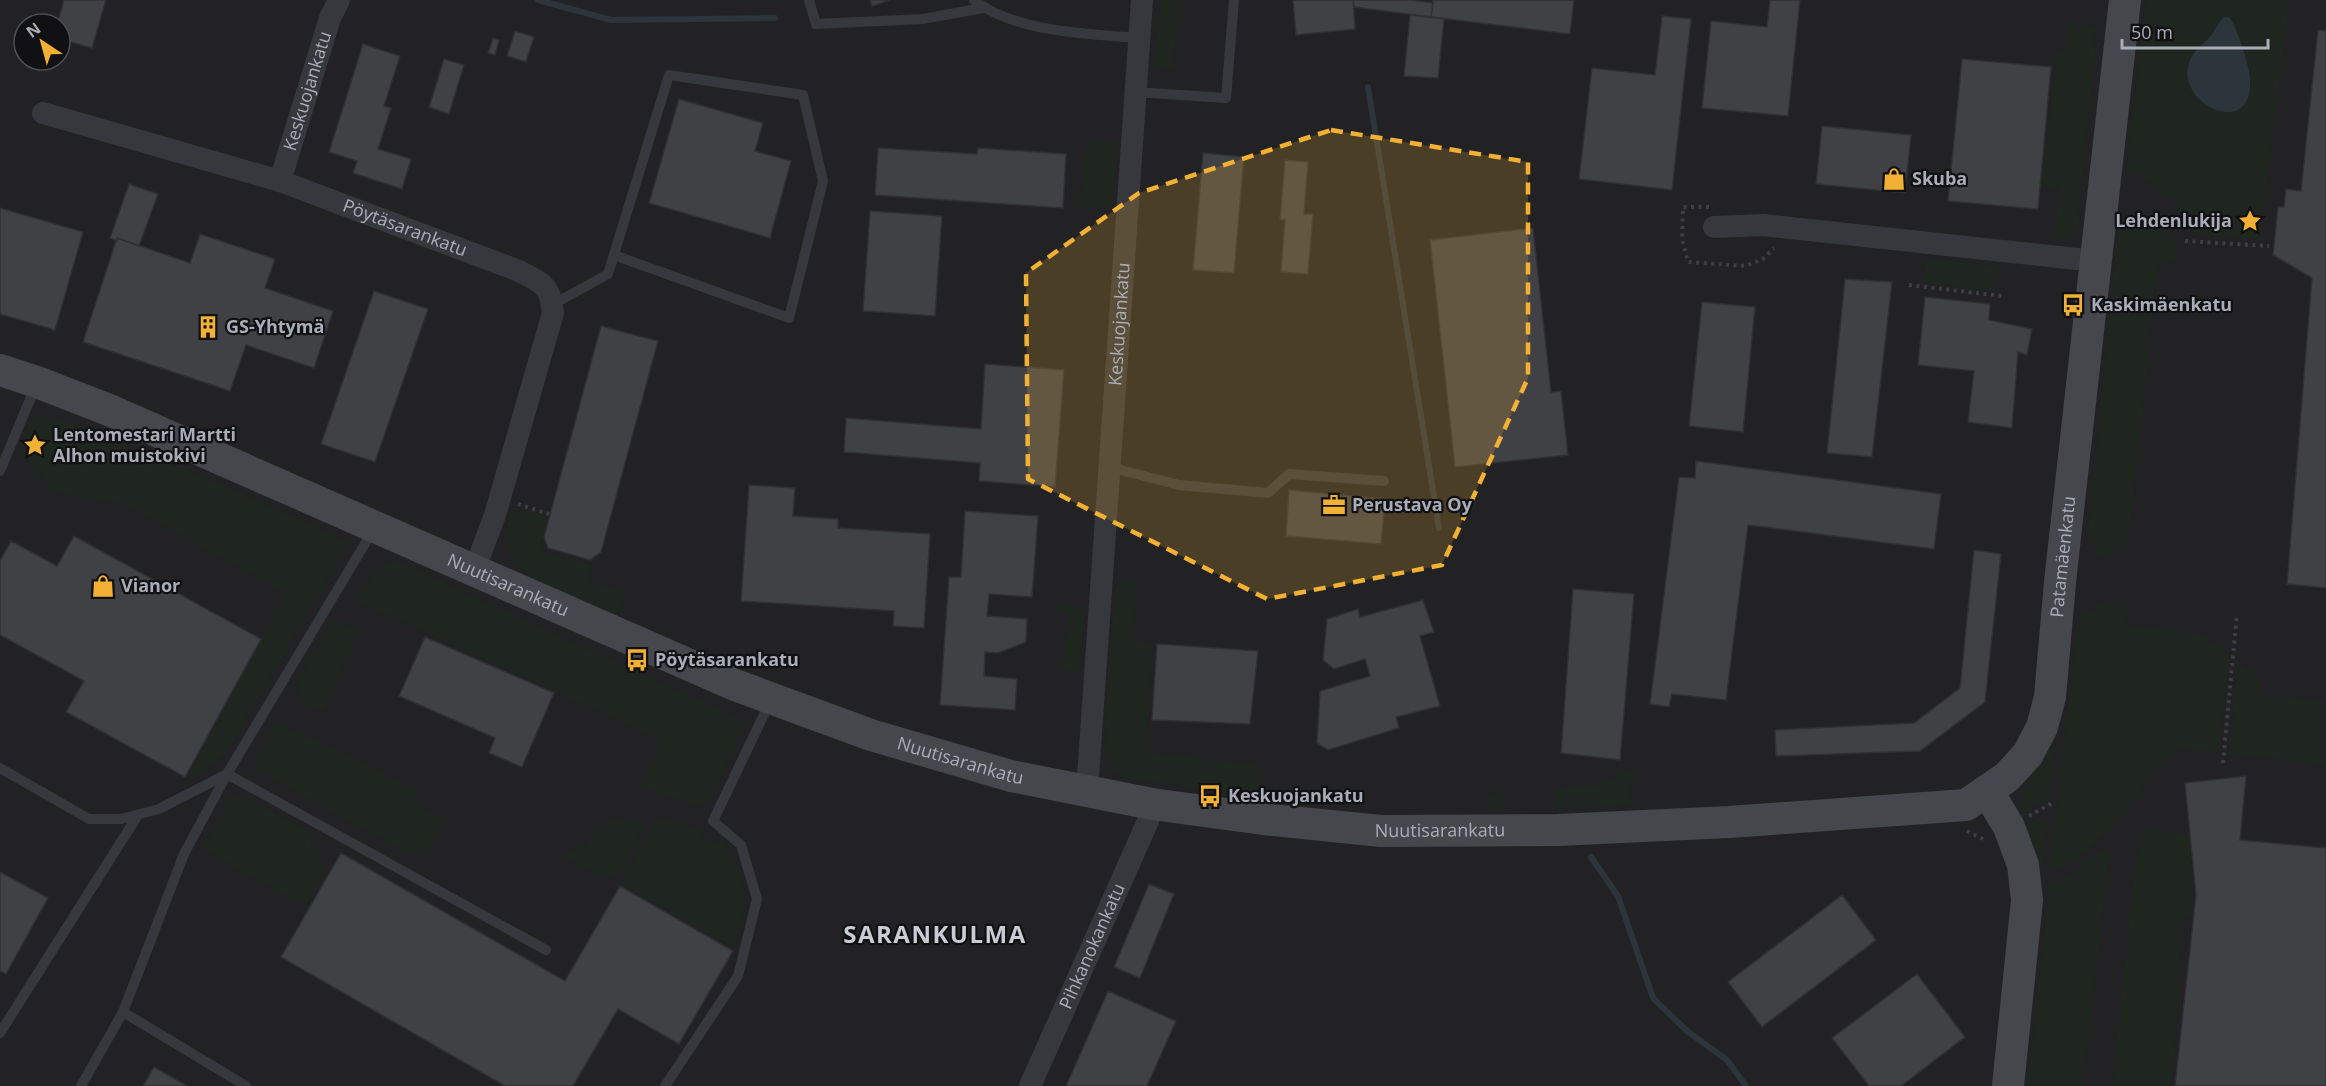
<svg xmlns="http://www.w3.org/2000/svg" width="2326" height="1086" font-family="'Open Sans',sans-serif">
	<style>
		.built { fill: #222225; fill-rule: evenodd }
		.green { fill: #1e261f }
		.water { fill: #2c353c }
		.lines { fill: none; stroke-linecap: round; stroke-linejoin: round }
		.stream { stroke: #2c353c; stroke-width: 6 }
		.building { fill: #404145; stroke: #303034; stroke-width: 1.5 }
		.path { stroke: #3d3f44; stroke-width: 4; stroke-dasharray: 3 4.5; stroke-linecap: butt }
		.lane { stroke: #37383d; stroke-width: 10 }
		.street { stroke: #37383d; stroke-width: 22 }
		.secondary { stroke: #45474d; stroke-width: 32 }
		.marked { fill: #f2b134; fill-opacity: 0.2; stroke: #f2b134; stroke-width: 4.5; stroke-dasharray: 12 8; stroke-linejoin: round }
		.labels { text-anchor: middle; stroke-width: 4.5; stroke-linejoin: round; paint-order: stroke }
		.street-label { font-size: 18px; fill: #a8adb8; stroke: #111113 }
		.poi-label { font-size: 18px; font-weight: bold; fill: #a8adb8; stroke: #111113; text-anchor: start }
		.district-label { font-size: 24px; font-weight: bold; letter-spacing: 1.5px; fill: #c9ccd4; stroke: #111113 }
	</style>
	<rect width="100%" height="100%" fill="#161618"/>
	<path class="built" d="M0 0H2326V1086H0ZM24 24H60V60H24Z"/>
	<path class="green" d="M1160 0H1178L1174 69 1167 71 1155 65Z
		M2146 0H2289L2260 239 2198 236 2179 208 2157 187 2126 167Z
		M2069 22 2095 26 2096 39 2078 228C2073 237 2064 247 2054 237L2060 188 2041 186 2056 62H2054V51L2065 52Z
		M1094 142 1116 143 1118 146 1113 209 1078 207 1079 189H1083C1084 175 1081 147 1094 142Z
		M2131 214C2159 217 2173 231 2178 259L2157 269 2134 494 2127 542 2120 551 2101 557 2096 553 2088 535 2118 226 2121 219Z
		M1926 258 1994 266 1992 291 1924 283Z
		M36 416 53 417C154 455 252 497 349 543L226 752 197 777 185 782 286 593 127 505 105 500 56 493 21 454C18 439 28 427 36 416Z
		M512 506 549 517 540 545 547 553 593 565 589 580 626 593 621 610 616 614 609 611C584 600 523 581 511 557 503 542 508 521 512 506Z
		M393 560 746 722 717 786 709 801 698 806 642 787 661 740 358 601C367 585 374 565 393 560Z
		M1127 582 1137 583 1133 641 1154 644 1145 752 1255 765 1259 768 1258 792 1256 796 1130 779C1122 777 1115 774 1110 767 1098 748 1114 616 1117 587Z
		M2114 599H2120L2128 610 2127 626 2201 634 2230 656 2219 752 2177 749C2146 777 2094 862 2053 869L2051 863 2077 622 2102 603Z
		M1072 605 1079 607 1084 617 1080 672 1061 670 1068 615 1059 613V609L1062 606Z
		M333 619 359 631 324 712C311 707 295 700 296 684Z
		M2238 661 2260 679 2261 695 2326 701V764L2229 754Z
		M276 723 365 763 413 790 425 811 448 820 419 859 265 775 256 766 255 757Z
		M2058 727 2050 793C2044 803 2032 810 2021 814 2021 783 2044 754 2058 727Z
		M1635 766 1633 785 1629 791 1631 798 1636 805 1559 809 1556 803 1557 789H1565V785L1598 786Z
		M1501 788 1507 790V810H1494L1488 802V796Z
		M235 792 314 834C305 848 318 858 327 867L306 907 202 848Z
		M614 818 644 826 620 871 615 876C598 874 578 870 566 856L583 846 604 822Z
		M665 818 688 825 714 843 723 838C731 854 742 873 744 891 747 909 739 931 734 948L620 883 656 821Z
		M2041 818C2053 828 2042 859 2040 873L2025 824Z
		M2141 830 2189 834 2194 894 2192 915H2183L2176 985 2181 986 2171 1086H2112L2139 834Z
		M2103 848 2109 852 2084 1086H2027L2049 888 2077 870Z"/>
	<path class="water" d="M2225 17 2230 18C2237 28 2249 65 2250 78 2255 141 2175 105 2189 63 2193 51 2201 46 2209 38 2216 31 2216 23 2225 17Z"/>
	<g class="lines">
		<path class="stream" d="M538 0 611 20 775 18
			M1368 87 1439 528
			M1591 857 1618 896 1653 998 1687 1031 1727 1060 1746 1086"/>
	</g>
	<path class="building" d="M64 0H106L92 48 60 39V24H57Z
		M870 0H890L872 6Z
		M1293 0H1353L1355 29 1296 35Z
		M1353 0H1411L1433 3 1431 17 1354 7Z
		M1433 0H1574L1570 34 1431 17Z
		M1770 0H1800L1788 116 1702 108 1711 21 1767 27Z
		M1410 15 1444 19 1438 78 1404 76Z
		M1662 16 1691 19 1672 190 1579 179 1592 68 1655 75Z
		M2318 30 2326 31V588L2287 584 2312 278 2273 255 2278 207H2284L2286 189 2301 191Z
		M515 31 534 37 526 62 507 56Z
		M493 38 499 40 495 55 488 53Z
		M363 44 400 56 384 106 391 108 378 149 411 159 402 189 353 173 357 161 329 152Z
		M444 59 464 65 449 114 429 107Z
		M1962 59 2051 67 2038 209 1948 201Z
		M679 99 763 123 755 151 791 161 770 238 649 203Z
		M1822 126 1911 135 1905 193 1816 184Z
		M878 148 977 154 978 148 1066 154 1063 208 875 195Z
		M1203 153 1244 157 1234 273 1193 270Z
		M1285 160 1308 162 1304 214H1313L1308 274 1281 272 1285 220H1280Z
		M129 184 158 194 139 246 117 238V241L110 238Z
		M0 208 83 232 55 330 0 314Z
		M870 211 942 216 935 316 863 311Z
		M1533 228 1551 392 1561 391 1568 455 1455 467 1430 240Z
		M200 234 275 259 265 288 333 311 314 368 246 345 230 391 83 342 117 238 190 263Z
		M1845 279 1892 282 1872 457 1827 453Z
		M374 291 428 309 375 462 321 444Z
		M1925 297 1990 304 1989 320 2032 329 2027 355 2018 352 2012 428 1968 422 1974 371 1918 365Z
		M1702 302 1755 307 1743 432 1689 426Z
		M601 326 658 341 601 552 590 560 548 548 544 537Z
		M985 364 1064 370 1055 487 979 481 980 463 844 452 846 418 981 429Z
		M1696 461 1941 494 1934 549 1748 525 1726 700 1672 694 1669 707 1650 704 1679 477 1695 478Z
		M749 485 795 488 793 516 838 519V528L930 534 924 628 893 626 894 611 741 601Z
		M1289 490 1385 499 1381 544 1286 536Z
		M965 511 1038 516 1032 597 989 594 987 616 1027 619 1026 642 998 653 985 652 984 676 1017 679 1015 710 940 705 949 577H961Z
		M74 536 261 639 185 777 66 712 84 681 0 635V561L11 541 57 566Z
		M1974 550 2001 554 1985 702 1920 751 1776 756 1775 730 1914 723 1960 688Z
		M1573 589 1634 594 1620 760 1561 753Z
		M1423 600 1434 632 1420 636 1440 706 1396 717 1399 728 1328 750 1317 743 1320 691 1370 676 1365 659 1334 669 1323 660 1327 619 1358 609 1360 617Z
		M425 637 554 693 522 767 489 753 495 738 399 696Z
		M1157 644 1258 651 1250 724 1152 720Z
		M2246 776 2240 840 2326 848V1086H2175L2196 895 2185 783Z
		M341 853 565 981 620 886 733 951 679 1044 618 1009 573 1086H505L281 957Z
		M0 872 48 898 6 974 0 971Z
		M1149 884 1174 894 1140 978 1114 967Z
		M1842 895 1876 940 1762 1027 1728 982Z
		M1917 974 1965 1037 1901 1086H1869L1832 1038Z
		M1108 991 1176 1021 1147 1086H1066Z
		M154 1067 187 1086H143Z"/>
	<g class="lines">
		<path class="path" d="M1709 207H1683L1682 239 1688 262 1746 266 1763 259 1774 248
			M2185 241 2269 246
			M1909 285 2002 296
			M518 504 549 514
			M2223 763 2237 614
			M2029 816 2052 803
			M1967 831 1987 841"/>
		<path class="lane" d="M809 0 816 24 923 19 983 8
			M974 0C1013 32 1090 34 1139 38
			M1135 92 1226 98 1234 0
			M552 305 608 274 669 75 803 95 823 181 789 318 614 255
			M1109 467 1179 485 1268 493 1289 474 1384 481
			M0 471 36 385
			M0 768 89 819H121L159 809 227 774 546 950
			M0 1033 138 815
			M81 1086 123 1012
			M246 1086 123 1012 184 854 227 774 366 542 373 527
			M665 1086 738 976 757 899 741 845 713 821 770 702"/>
		<g class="street">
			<path id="s1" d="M43 113 280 181 519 271C543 284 550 284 553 313L495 515 474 571"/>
			<path id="s2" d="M280 181 330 18 339 0"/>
			<path d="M1714 227 1763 225 2095 261"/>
			<path id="s3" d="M1087 791 1142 0"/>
			<path id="s4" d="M1030 1086 1148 821 1152 804"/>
		</g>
		<g class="secondary">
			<path id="s5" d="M0 370 37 382 109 410 735 685 871 735 1011 776 1152 804 1263 819 1381 831 1558 830 1729 822 1966 805 2007 777 2028 754 2042 727 2050 697 2060 582 2125 0"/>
			<path d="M1988 792 2009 827 2023 865 2027 900 2008 1086"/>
		</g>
	</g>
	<path class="marked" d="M1331 130 1528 162V378L1442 565 1267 599 1028 479 1026 273 1139 193Z"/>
	<defs>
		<g id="shop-bare" transform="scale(1.8)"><path d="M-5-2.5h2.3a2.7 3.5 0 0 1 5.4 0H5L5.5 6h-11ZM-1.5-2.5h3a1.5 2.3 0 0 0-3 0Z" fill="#f2b134" stroke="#111113" stroke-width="2.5" paint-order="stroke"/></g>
		<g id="sight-bare" transform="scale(1.8)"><path d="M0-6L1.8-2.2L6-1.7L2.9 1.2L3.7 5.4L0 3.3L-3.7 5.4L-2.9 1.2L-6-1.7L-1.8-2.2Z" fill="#f2b134" stroke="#111113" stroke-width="2.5" paint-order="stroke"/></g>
		<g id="bus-bare" transform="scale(1.8)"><path d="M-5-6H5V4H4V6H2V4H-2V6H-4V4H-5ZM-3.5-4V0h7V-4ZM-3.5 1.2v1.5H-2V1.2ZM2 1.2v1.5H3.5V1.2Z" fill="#f2b134" stroke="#111113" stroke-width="2.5" paint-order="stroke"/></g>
		<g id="building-bare" transform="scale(1.8)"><path d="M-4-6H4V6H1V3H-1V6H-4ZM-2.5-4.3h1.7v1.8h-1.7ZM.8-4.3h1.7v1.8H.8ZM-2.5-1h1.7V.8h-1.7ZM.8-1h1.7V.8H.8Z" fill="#f2b134" stroke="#111113" stroke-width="2.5" paint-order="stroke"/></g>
		<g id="office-bare" transform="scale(1.8)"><path d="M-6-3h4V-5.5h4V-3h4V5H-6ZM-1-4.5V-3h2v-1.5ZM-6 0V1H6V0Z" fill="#f2b134" stroke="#111113" stroke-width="2.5" paint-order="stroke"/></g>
	</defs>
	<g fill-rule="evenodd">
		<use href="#shop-bare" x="1894" y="179"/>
		<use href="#sight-bare" x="2250" y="221"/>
		<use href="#bus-bare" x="2073" y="305"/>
		<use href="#building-bare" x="208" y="327"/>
		<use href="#sight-bare" x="35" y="445"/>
		<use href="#office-bare" x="1334" y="505"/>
		<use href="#shop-bare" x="103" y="586"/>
		<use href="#bus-bare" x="637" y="660"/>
		<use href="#bus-bare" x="1210" y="796"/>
	</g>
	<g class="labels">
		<g class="street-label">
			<text dy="6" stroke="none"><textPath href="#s2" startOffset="94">Keskuojankatu</textPath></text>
			<text dy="6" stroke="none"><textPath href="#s1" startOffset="380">Pöytäsarankatu</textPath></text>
			<text dy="6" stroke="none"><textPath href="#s3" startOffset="468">Keskuojankatu</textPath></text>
			<text dy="6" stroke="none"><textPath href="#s5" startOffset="2334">Patamäenkatu</textPath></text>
			<text dy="6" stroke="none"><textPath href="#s5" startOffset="552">Nuutisarankatu</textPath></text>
			<text dy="6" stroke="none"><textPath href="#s5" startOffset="1038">Nuutisarankatu</textPath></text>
			<text dy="6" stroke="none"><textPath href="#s5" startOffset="1524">Nuutisarankatu</textPath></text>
			<text dy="6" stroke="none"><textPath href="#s4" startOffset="153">Pihkanokankatu</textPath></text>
		</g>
		<g class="poi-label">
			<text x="1912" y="185">Skuba</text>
			<text x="2232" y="227" text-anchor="end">Lehdenlukija</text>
			<text x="2091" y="311">Kaskimäenkatu</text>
			<text x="226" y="333">GS-Yhtymä</text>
			<text x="53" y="441">Lentomestari Martti<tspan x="53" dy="21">Alhon muistokivi</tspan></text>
			<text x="1352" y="511">Perustava Oy</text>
			<text x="121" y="592">Vianor</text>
			<text x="655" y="666">Pöytäsarankatu</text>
			<text x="1228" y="802">Keskuojankatu</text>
		</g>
		<g class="district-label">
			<text x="935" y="943">SARANKULMA</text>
		</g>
	</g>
	<g transform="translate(42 42) rotate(324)"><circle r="28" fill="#111113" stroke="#4d4f55" stroke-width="1.5"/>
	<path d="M0-4.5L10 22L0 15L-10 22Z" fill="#f2b134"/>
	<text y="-9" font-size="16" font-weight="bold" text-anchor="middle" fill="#a8adb8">N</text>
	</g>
	<path d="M2122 39v9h146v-9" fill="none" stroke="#a8adb8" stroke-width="3"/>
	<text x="2131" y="39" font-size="18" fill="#a8adb8" stroke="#111113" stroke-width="4.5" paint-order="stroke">50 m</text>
</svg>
